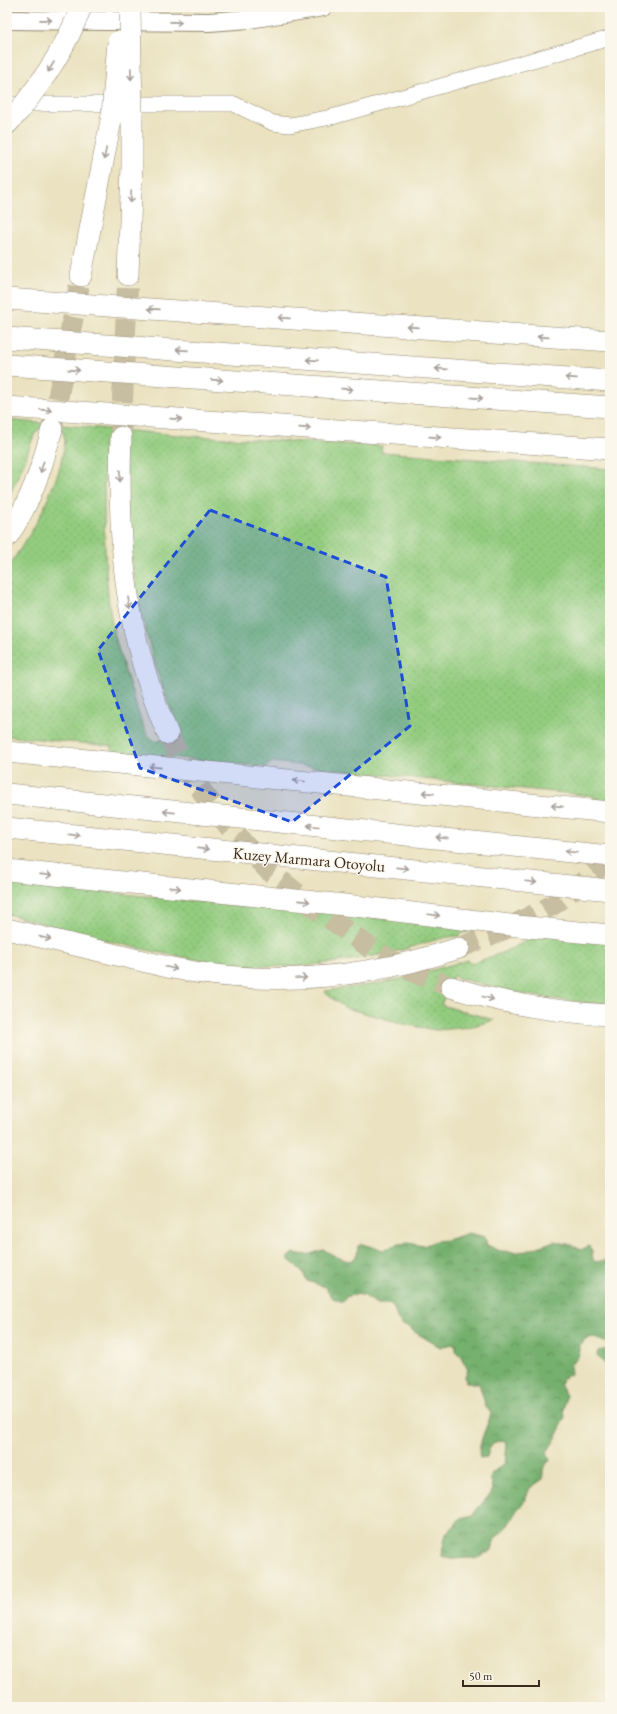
<svg xmlns="http://www.w3.org/2000/svg" width="617" height="1714" font-family="'EB Garamond',serif">
	<style>
		.grass { fill: url(#grass-dots); stroke: #677b4e; fill-rule: evenodd }
		.forest { fill: url(#forest-crowns); stroke: #586d46 }
		.lines { fill: none; stroke-linecap: round; stroke-linejoin: round }
		.highway-tunnel { stroke: #c7bda0; stroke-width: 21; stroke-dasharray: 21 10; stroke-linecap: butt }
		.minor-casing { stroke: #92866f; stroke-width: 16 }
		.major-casing { stroke: #92866f; stroke-width: 20 }
		.highway-casing { stroke: #92866f; stroke-width: 22 }
		.minor { stroke: #fff; stroke-width: 15 }
		.major { stroke: #fff; stroke-width: 18 }
		.highway { stroke: #fff; stroke-width: 21 }
		.highway-bridge-casing { stroke: #92866f; stroke-width: 22; stroke-linecap: butt }
		.highway-bridge { stroke: #fff; stroke-width: 21 }
		.oneway { stroke: #a79f9a }
		.marked { fill: #1d4ed8; fill-opacity: 0.2; stroke: #1d4ed8; stroke-width: 3; stroke-dasharray: 8 5; stroke-linejoin: round }
		.labels { text-anchor: middle; stroke-width: 3; stroke-linejoin: round; paint-order: stroke }
		.street-label { font-size: 16px; fill: #3b2a1e; stroke: #fbf7ec }
	</style>
	<defs>
		<pattern id="grass-dots" width="8" height="8" patternUnits="userSpaceOnUse"><rect width="8" height="8" fill="#93cc7f"/><path d="M2 2h.1M6 6h.1" fill="none" stroke="#80af6d" stroke-width="1.8" stroke-linecap="round"/></pattern>
		<pattern id="forest-crowns" width="20" height="18" patternUnits="userSpaceOnUse"><rect width="20" height="18" fill="#76b06e"/><path d="M2 6a3 3 0 1 1 6 0M12 15a3 3 0 1 1 6 0" fill="none" stroke="#628f5a"/></pattern>
	</defs>
	<rect width="100%" height="100%" fill="#fbf7ec"/>
	<filter id="ink" filterUnits="userSpaceOnUse"><feTurbulence type="fractalNoise" baseFrequency=".025" numOctaves="2"/><feDisplacementMap in="SourceGraphic" scale="8" xChannelSelector="R" yChannelSelector="G"/><feConvolveMatrix kernelMatrix="1 2 1 2 8 2 1 2 1" color-interpolation-filters="sRGB"/></filter>
	<filter id="wash" filterUnits="userSpaceOnUse"><feTurbulence type="fractalNoise" baseFrequency=".012" numOctaves="4" result="noise"/><feDisplacementMap in="SourceGraphic" scale="16" xChannelSelector="R" yChannelSelector="G"/><feGaussianBlur stdDeviation="0.9" result="paint"/><feColorMatrix in="noise" values="0 0 0 0 0 0 0 0 0 0 0 0 0 0 0 0 0 1.4 0 .05"/><feComposite in="paint" operator="in"/></filter>
	<g filter="url(#wash)">
		<rect width="100%" height="100%" fill="#eae2c0"/>
		<path class="grass" d="M7 420 189 436 382 446 381 452 610 469V801L594 799V796L374 774 272 762 266 767 112 751V746L7 736V569L32 531 45 506 59 471 64 448 65 440 62 429 41 427 34 435 25 460 7 501ZM112 434C128 534 137 638 180 730L157 742C154 740 150 738 148 735 142 728 135 702 132 692 124 669 116 644 111 619 102 560 105 501 104 441Z
			M7 882 251 907 252 903 474 930 462 933 460 936C441 936 421 945 402 950 368 958 335 963 301 966 290 967 278 966 267 966 179 964 92 936 7 914Z
			M542 933 610 940V1004C556 1002 504 992 453 976L441 1005 494 1020 470 1027 436 1030 408 1025 346 1008 329 996 325 991 369 985 401 979 468 960 471 964 504 952Z"/>
		<path class="forest" d="M469 1233 485 1237 487 1245 500 1251 516 1252 527 1251 554 1241 572 1245 581 1250 589 1246 592 1251 593 1260 596 1262 605 1260 610 1262V1364H605L597 1355 598 1351 608 1349V1343L592 1337 583 1340 580 1346C581 1355 576 1360 570 1365L571 1374 562 1379 560 1384 566 1396 564 1408 565 1418 561 1424 559 1433 547 1452 550 1459 543 1469V1479L530 1488 523 1504 517 1510 508 1525 495 1539 490 1552 481 1555 476 1559C463 1555 453 1564 441 1555L446 1534 456 1524 460 1518 473 1515C478 1507 488 1498 493 1490L492 1482 490 1479 492 1473 505 1463 507 1445 504 1440C491 1442 490 1444 487 1457L480 1458C476 1446 488 1426 491 1413L486 1407 479 1383H466L465 1376 468 1370 460 1355 456 1352V1345L452 1344 440 1347 413 1331 410 1327 402 1325C394 1317 397 1311 391 1304H377L365 1296 356 1294 346 1297 343 1302 333 1298 325 1287 307 1281 302 1271 287 1258 293 1253 307 1255 323 1250C336 1254 357 1274 358 1246L362 1244 383 1250 399 1244 409 1243 423 1246 436 1241 447 1240Z"/>
	</g>
	<g filter="url(#ink)">
		<g class="lines">
			<path class="highway-tunnel" d="M52 429 81 276
				M121 433 128 275
				M168 734 181 760 204 794 233 832 267 869 311 905 376 952 414 972 451 987
				M459 948 505 929 553 905 583 882 610 857"/>
			<g class="minor-casing">
				<path id="minor" d="M7 104H234L273 123 290 125 332 117 610 38"/>
			</g>
			<g class="major-casing">
				<path id="major" d="M7 20 209 22 249 19 323 7"/>
			</g>
			<g class="highway-casing">
				<path id="highway" d="M7 124 19 111
					M128 275 132 166V116
					M81 276 112 115
					M7 299 610 341
					M7 338 610 381
					M7 365 610 407
					M7 407 610 449
					M121 437C117 543 125 636 168 734
					M7 537C30 504 42 468 52 429
					M7 752 610 812
					M7 794 610 856
					M7 828 610 890
					M7 870 364 907 518 926 610 935
					M7 929 172 968C268 987 366 979 459 948
					M451 987C504 1004 554 1012 610 1015"/>
			</g>
			<use href="#minor" class="minor"/>
			<use href="#major" class="major"/>
			<use href="#highway" class="highway"/>
			<g class="highway-bridge-casing">
				<path id="highway-bridge" d="M130 7 132 116
					M19 111C44 79 67 46 81 7
					M112 115 118 42"/>
			</g>
			<use href="#highway-bridge" class="highway-bridge"/>
		</g>
		<defs><path id="oneway-shaft" d="M-6 0H5M1.5-3L5.5 0L1.5 3" fill="none" stroke-width="1.6" stroke-linecap="round" stroke-linejoin="round"/></defs>
		<g class="oneway">
			<use href="#oneway-shaft" transform="translate(46 20) rotate(1)"/>
			<use href="#oneway-shaft" transform="translate(176 22) rotate(1)"/>
			<use href="#oneway-shaft" transform="translate(51 67) rotate(121)"/>
			<use href="#oneway-shaft" transform="translate(131 74) rotate(89)"/>
			<use href="#oneway-shaft" transform="translate(105 154) rotate(102)"/>
			<use href="#oneway-shaft" transform="translate(131 197) rotate(92)"/>
			<use href="#oneway-shaft" transform="translate(154 309) rotate(-176)"/>
			<use href="#oneway-shaft" transform="translate(284 318) rotate(-176)"/>
			<use href="#oneway-shaft" transform="translate(413 327) rotate(-176)"/>
			<use href="#oneway-shaft" transform="translate(543 337) rotate(-176)"/>
			<use href="#oneway-shaft" transform="translate(182 350) rotate(-176)"/>
			<use href="#oneway-shaft" transform="translate(312 360) rotate(-176)"/>
			<use href="#oneway-shaft" transform="translate(441 369) rotate(-176)"/>
			<use href="#oneway-shaft" transform="translate(74 370) rotate(4)"/>
			<use href="#oneway-shaft" transform="translate(571 378) rotate(-176)"/>
			<use href="#oneway-shaft" transform="translate(217 380) rotate(4)"/>
			<use href="#oneway-shaft" transform="translate(347 389) rotate(4)"/>
			<use href="#oneway-shaft" transform="translate(477 398) rotate(4)"/>
			<use href="#oneway-shaft" transform="translate(46 410) rotate(4)"/>
			<use href="#oneway-shaft" transform="translate(176 419) rotate(4)"/>
			<use href="#oneway-shaft" transform="translate(305 428) rotate(4)"/>
			<use href="#oneway-shaft" transform="translate(435 437) rotate(4)"/>
			<use href="#oneway-shaft" transform="translate(42 467) rotate(107)"/>
			<use href="#oneway-shaft" transform="translate(120 476) rotate(90)"/>
			<use href="#oneway-shaft" transform="translate(129 603) rotate(80)"/>
			<use href="#oneway-shaft" transform="translate(155 767) rotate(-174)"/>
			<use href="#oneway-shaft" transform="translate(299 781) rotate(-175)"/>
			<use href="#oneway-shaft" transform="translate(428 793) rotate(-174)"/>
			<use href="#oneway-shaft" transform="translate(557 806) rotate(-174)"/>
			<use href="#oneway-shaft" transform="translate(169 812) rotate(-174)"/>
			<use href="#oneway-shaft" transform="translate(313 826) rotate(-175)"/>
			<use href="#oneway-shaft" transform="translate(74 835) rotate(6)"/>
			<use href="#oneway-shaft" transform="translate(442 838) rotate(-174)"/>
			<use href="#oneway-shaft" transform="translate(203 849) rotate(6)"/>
			<use href="#oneway-shaft" transform="translate(571 852) rotate(-174)"/>
			<use href="#oneway-shaft" transform="translate(402 868) rotate(6)"/>
			<use href="#oneway-shaft" transform="translate(46 875) rotate(6)"/>
			<use href="#oneway-shaft" transform="translate(531 882) rotate(7)"/>
			<use href="#oneway-shaft" transform="translate(175 888) rotate(6)"/>
			<use href="#oneway-shaft" transform="translate(304 901) rotate(6)"/>
			<use href="#oneway-shaft" transform="translate(434 915) rotate(7)"/>
			<use href="#oneway-shaft" transform="translate(45 938) rotate(14)"/>
			<use href="#oneway-shaft" transform="translate(171 968) rotate(12)"/>
			<use href="#oneway-shaft" transform="translate(301 978) rotate(-3)"/>
			<use href="#oneway-shaft" transform="translate(488 998) rotate(15)"/>
		</g>
	</g>
	<path class="marked" d="M210 510 386 577 410 726 292 822 140 768 98 650Z"/>
	<g class="labels">
		<g class="street-label">
			<text transform="translate(309 859) rotate(5)" y="6">Kuzey Marmara Otoyolu</text>
		</g>
	</g>
	<rect width="617" height="1714" fill="none" stroke="#fbf7ec" stroke-width="24"/>
	<path d="M463 1680v6h76v-6" fill="none" stroke="#3b2a1e" stroke-width="2"/>
	<text x="469" y="1680" font-size="12" fill="#3b2a1e" stroke="#fbf7ec" stroke-width="3" paint-order="stroke">50 m</text>
</svg>
